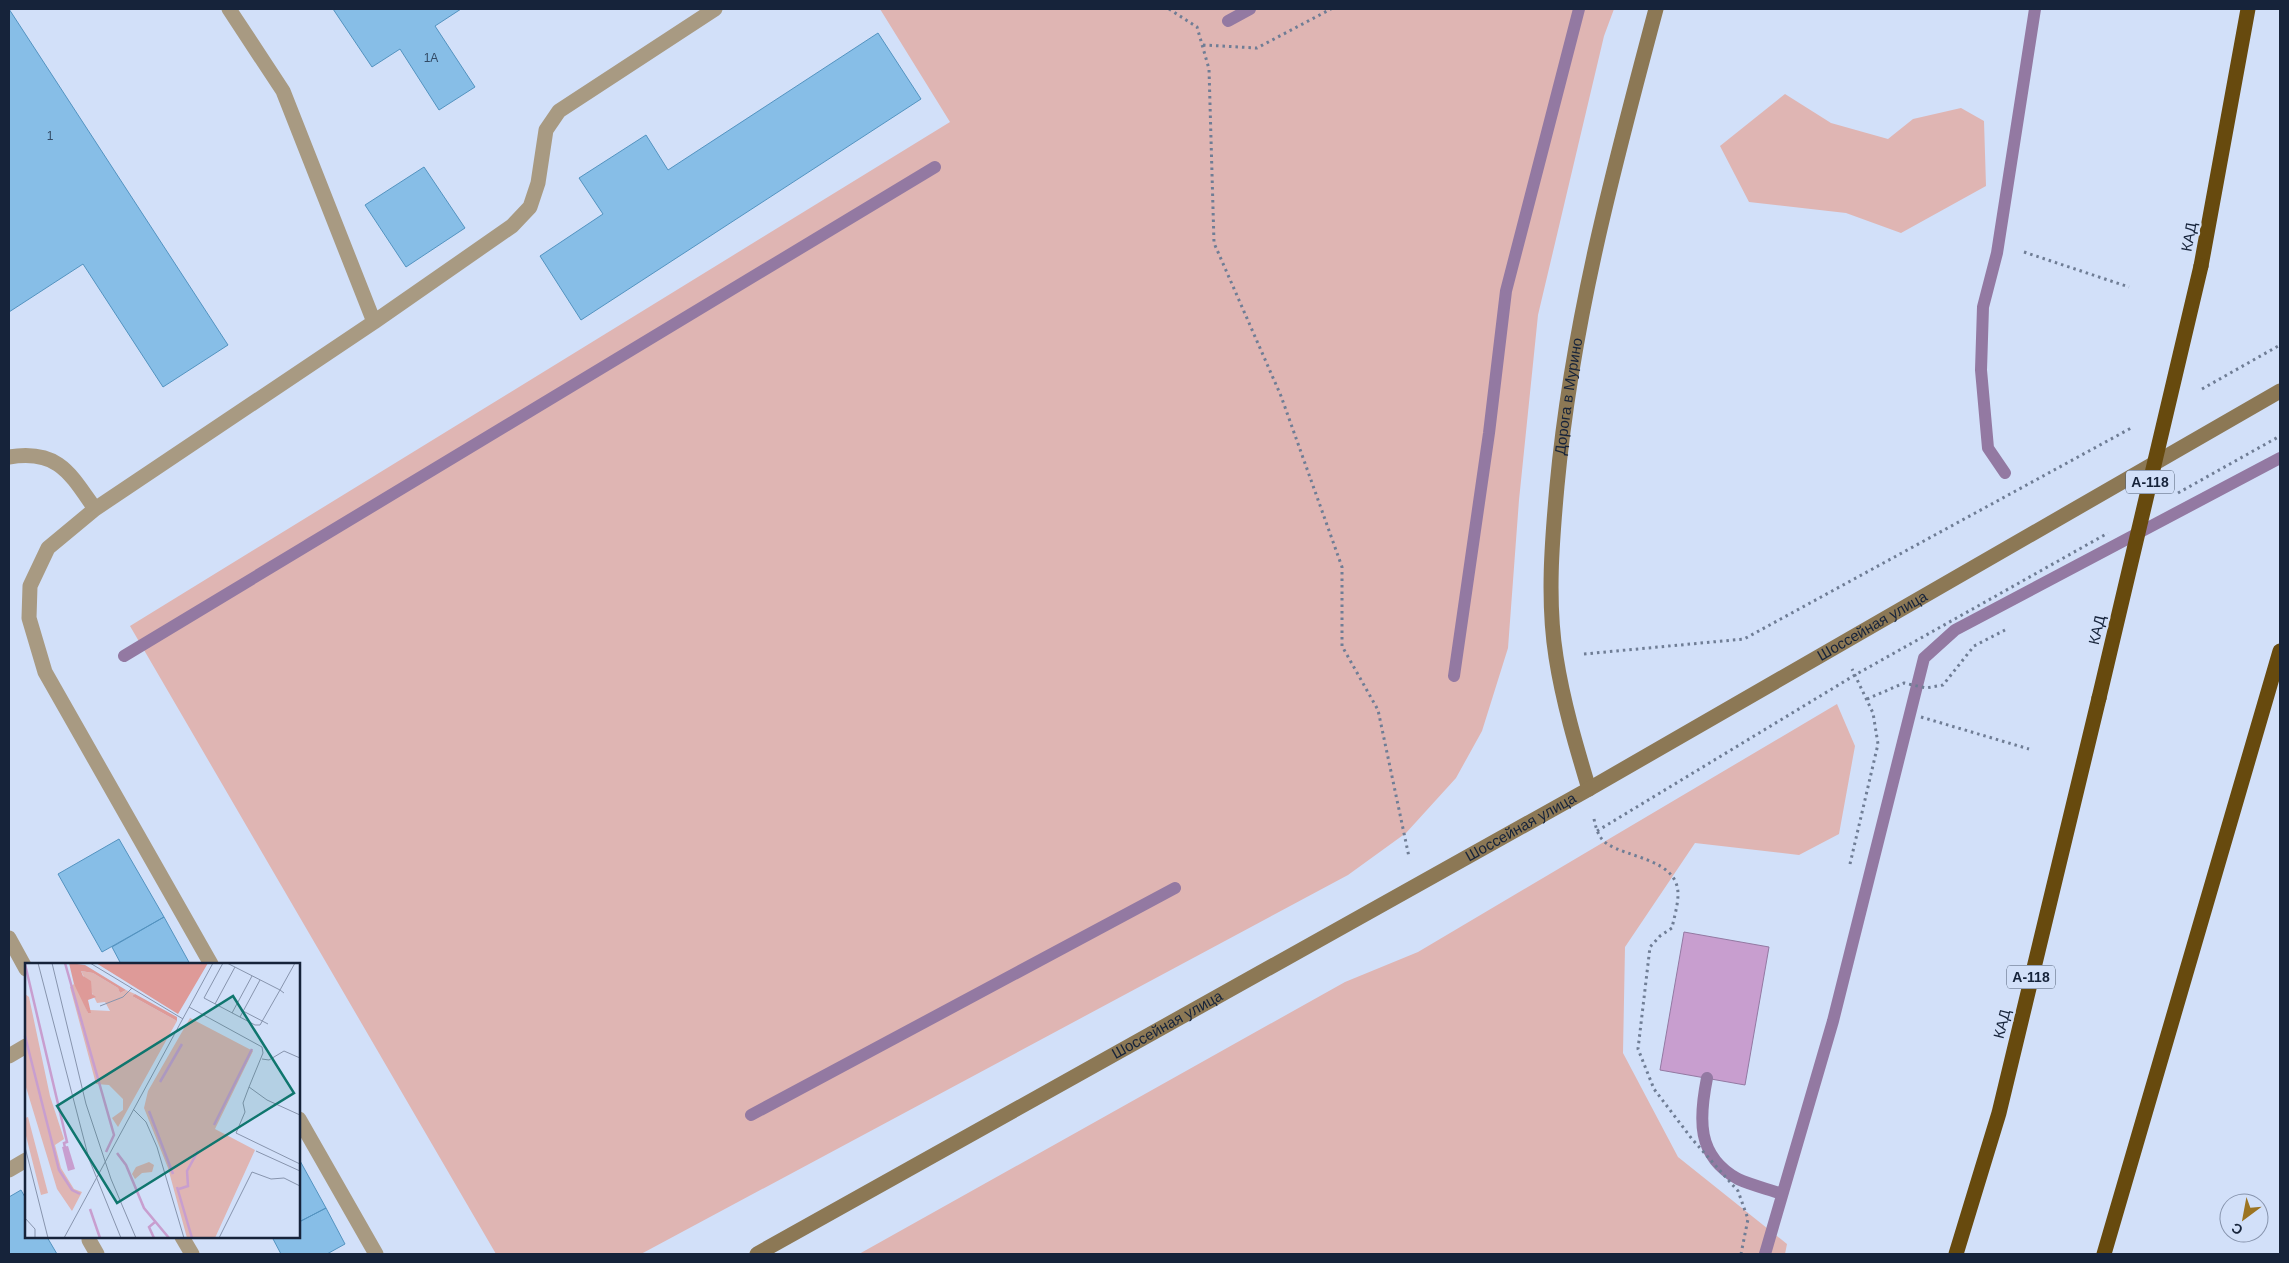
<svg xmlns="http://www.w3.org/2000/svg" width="2289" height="1263" font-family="Helvetica,sans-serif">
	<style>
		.green { fill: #dfb5b3 }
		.water { fill: #c89ecf; stroke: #9379a2 }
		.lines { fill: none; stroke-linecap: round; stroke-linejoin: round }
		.stream { stroke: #9379a2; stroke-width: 12 }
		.building { fill: #87bee7; stroke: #5393c0 }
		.path { stroke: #6f7d95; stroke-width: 3; stroke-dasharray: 2.5 4; stroke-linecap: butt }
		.lane { stroke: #a89a82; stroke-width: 15 }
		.secondary { stroke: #8c7855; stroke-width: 15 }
		.highway { stroke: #674a0e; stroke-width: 15 }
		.highway-bridge { stroke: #674a0e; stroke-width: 15 }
		.labels { text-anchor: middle; stroke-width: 4.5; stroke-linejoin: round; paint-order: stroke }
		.number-label { font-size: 12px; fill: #324a65 }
		.shield { fill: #d2e0f9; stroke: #4e5c73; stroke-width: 1 }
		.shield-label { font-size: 14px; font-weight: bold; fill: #16233a }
		.street-label { font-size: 15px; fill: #16233a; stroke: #d2e0f9 }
		.inset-river { fill: none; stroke: #c89ecf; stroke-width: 2.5 }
		.inset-road { fill: none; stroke: #8794ad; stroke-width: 1 }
		.view { fill: #0f766e; fill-opacity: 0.15; stroke: #0f766e; stroke-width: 2.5 }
		.inset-edge { fill: none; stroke: #16233a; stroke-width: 2.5 }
	</style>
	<rect width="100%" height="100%" fill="#d2e0f9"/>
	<path class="green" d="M880 9H1614L1604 36 1538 315 1519 500 1508 648 1482 731 1456 778 1406 833 1348 875 641 1254H496L130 626 950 122Z
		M1785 94 1831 123 1888 139 1913 119 1961 108 1984 121 1986 186 1901 233 1846 213 1749 202 1720 146Z
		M1837 704 1855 746 1839 834 1799 855 1695 843 1625 947 1623 1053 1678 1157 1787 1244 1785 1254H859L1345 982 1418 952Z"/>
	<path class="water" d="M1684 932 1769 947 1745 1085 1660 1070Z"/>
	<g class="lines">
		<path class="stream" d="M1228 21 1250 9
			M2005 473 1988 448 1981 370 1983 307 1997 253 2035 9
			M124 656 935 167
			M1454 676 1489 433 1506 291 1579 9
			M1707 1078C1699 1118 1696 1156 1738 1179 1751 1185 1768 1189 1782 1194
			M751 1115 1175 888
			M1765 1254 1833 1021 1924 658 1955 630 2280 458"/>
	</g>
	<path class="building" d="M9 9 228 345 163 387 83 264 9 312Z
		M333 9H461L435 26 475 87 439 110 400 49 372 67Z
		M878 33 921 99 581 320 540 256 603 214 579 178 646 135 668 170Z
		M424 167 465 228 406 267 365 205Z
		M119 839 164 917 102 952 58 874Z
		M164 917 190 964H121L112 947Z
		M299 1159 326 1208 299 1222Z
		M21 1190 26 1199V1237H47L57 1254H9V1197Z
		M326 1208 345 1244 327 1254H281L272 1237H299V1222Z"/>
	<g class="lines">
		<path class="path" d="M1169 9 1197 27 1209 69 1214 243 1281 396 1342 567V646L1378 710 1409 857
			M1203 45 1257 48 1331 9
			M2024 252 2129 287
			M2202 389 2280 345
			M2178 493 2280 436
			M1584 654 1744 639 2133 427
			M1867 699 1904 683 1926 688 1943 685 1974 646 2005 630
			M1921 717 2029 749
			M1594 819C1596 828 1598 837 1606 843 1627 858 1678 859 1678 894 1678 905 1674 918 1672 928L1660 936 1650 947 1638 1049 1654 1089 1692 1139 1738 1191 1748 1219 1741 1254
			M1597 831 1855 675 2108 533
			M1850 864 1878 744 1873 713 1852 669"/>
		<path class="lane" d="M374 322 512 226 530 207 538 183 546 130 559 111 715 9
			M9 457C58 449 70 473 95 509
			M9 938 26 969
			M211 964 45 672 29 618 30 586 48 548 95 509 374 322 283 91 229 9
			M9 1056 26 1046
			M299 1119 376 1254
			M9 1170 26 1160
			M182 1237 192 1254
			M89 1240 97 1254"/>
		<g class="secondary">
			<path id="s1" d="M1589 789C1576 746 1563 702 1556 657 1547 601 1552 541 1557 486 1572 323 1614 166 1656 9"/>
			<path id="s2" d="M757 1254 1589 789 2280 391"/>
		</g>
		<path class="highway" d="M2201 266 2248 9
			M1956 1254 1999 1113 2099 698
			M2104 1254 2280 651"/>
		<path class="highway-bridge" d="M2099 698 2201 266"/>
	</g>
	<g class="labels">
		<g class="number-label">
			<text x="431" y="62">1А</text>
			<text x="50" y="140">1</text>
		</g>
		<g class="shield">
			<rect x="2126" y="470.5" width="48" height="23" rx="4"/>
			<rect x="2007" y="965.5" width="48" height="23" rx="4"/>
		</g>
		<g class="shield-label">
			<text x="2150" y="487">А-118</text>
			<text x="2031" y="982">А-118</text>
		</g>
		<g class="street-label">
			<text transform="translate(2189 237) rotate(-80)" y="5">КАД</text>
			<text dy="5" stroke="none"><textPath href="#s1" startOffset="398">Дорога в Мурино</textPath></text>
			<text dy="5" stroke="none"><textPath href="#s2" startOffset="1280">Шоссейная улица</textPath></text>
			<text transform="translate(2097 630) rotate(-77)" y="5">КАД</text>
			<text dy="5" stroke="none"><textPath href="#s2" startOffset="875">Шоссейная улица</textPath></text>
			<text transform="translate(2002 1024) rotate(-76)" y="5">КАД</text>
			<text dy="5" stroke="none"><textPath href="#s2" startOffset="470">Шоссейная улица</textPath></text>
		</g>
	</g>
	<g transform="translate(25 963)">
		<rect width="275" height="275" fill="#d2e0f9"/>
		<path d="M56 8 68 10 93 25 95 30 101 27 110 31 107 33 152 58 93 164 87 155 98 147V136L84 122 71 121 45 24 49 21 55 29 63 50 65 47 85 48 80 39 72 40ZM0 31 4 34 25 133 39 176 30 182 36 205 49 226 57 229 47 248 32 226 0 121ZM165 55 228 88 190 166 230 187 190 275H162L143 205 119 145 123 128ZM3 154 23 230 16 232 0 169V155ZM124 199 129 202 127 209 117 210 110 216 107 211 111 204Z" fill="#dfb5b3"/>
		<path d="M44 0 60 2 101 27 95 30 93 25 68 10 56 8 58 13 66 18 67 31 71 34 63 37 66 50H63L49 21ZM71 0H183L153 51ZM110 31 152 54V58L107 33Z" fill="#de9a98"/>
		<path d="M43 183 50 206 43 208 37 184Z" fill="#c89ecf"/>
		<path class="inset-river" d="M40 0 89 172 81 189M0 1 42 179 39 180 40 185M0 73 34 207 47 227 55 231M135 119 157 81M124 148 148 211M189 162 227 86M92 190 101 202 119 245 144 275M152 224 167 275M154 226 163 223 162 208 173 188M65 246 75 275M129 275 124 264 130 259"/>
		<path class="inset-road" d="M13 0 64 196 96 275M27 0 61 141 86 216 111 275M65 0 158 56M198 0 179 35 230 62H235L255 27 202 0M259 30 255 27 270 0M190 41 210 4M75 43 98 34 107 25M164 44 237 84 238 90 224 124 242 137 275 152M218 48 243 61M207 50 227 13M215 54 235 17M237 96 244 97 259 88 275 95M224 124 218 140 220 149 211 170 275 201M108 146 121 159 132 184 159 275M0 184 23 275M231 188 275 208M0 255 10 266V275M39 275 188 0M194 275 227 209 246 216 259 215 275 223"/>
		<path class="view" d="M208 33 269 130 92 240 32 143Z"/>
		<rect width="275" height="275" class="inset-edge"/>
	</g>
	<rect width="2289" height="1263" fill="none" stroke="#16233a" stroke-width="20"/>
	<g transform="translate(2244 1218) rotate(212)"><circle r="24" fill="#d2e0f9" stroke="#8794ad"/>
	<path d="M0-4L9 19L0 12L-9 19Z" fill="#9c7421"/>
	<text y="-8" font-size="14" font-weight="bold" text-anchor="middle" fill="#16233a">С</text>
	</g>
</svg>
